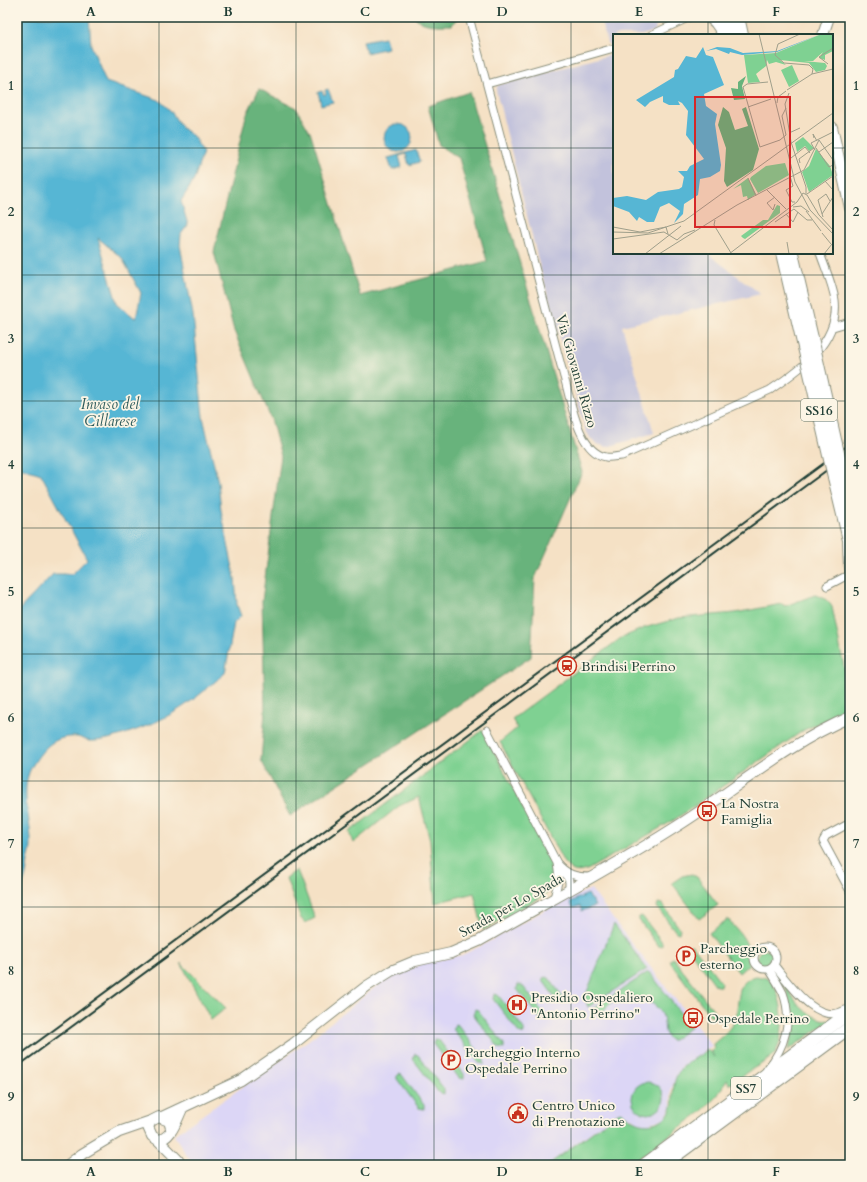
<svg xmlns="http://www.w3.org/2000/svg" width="867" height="1182" font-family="Cardo,serif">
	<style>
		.built { fill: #dcd6f6 }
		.industrial { fill: #c2c2dc }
		.green { fill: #7fd192; stroke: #4f8763 }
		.forest { fill: #67b37c; stroke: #437858 }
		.water { fill: #56b6d4; stroke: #3a7a84; fill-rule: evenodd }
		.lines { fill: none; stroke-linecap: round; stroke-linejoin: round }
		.street-casing { stroke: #8a8f7c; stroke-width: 9 }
		.secondary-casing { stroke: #8a8f7c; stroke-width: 12 }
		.highway-casing { stroke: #8a8f7c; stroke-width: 14 }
		.street { stroke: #fff; stroke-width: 7 }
		.secondary { stroke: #fff; stroke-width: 10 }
		.highway { stroke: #fff; stroke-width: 12 }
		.rail { stroke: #1f3d34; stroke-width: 2 }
		.highway-bridge-casing { stroke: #8a8f7c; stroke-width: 14; stroke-linecap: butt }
		.highway-bridge { stroke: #fff; stroke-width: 12 }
		.grid { fill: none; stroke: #1f3d34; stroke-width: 1; stroke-opacity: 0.55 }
		.labels { text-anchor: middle; stroke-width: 3.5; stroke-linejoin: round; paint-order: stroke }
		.shield { fill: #fcf5e5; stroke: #617469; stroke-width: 1 }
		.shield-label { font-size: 13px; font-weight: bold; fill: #1f3d34 }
		.street-label { font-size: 14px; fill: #1f3d34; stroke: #fcf5e5 }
		.poi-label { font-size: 14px; fill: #1f3d34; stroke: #fcf5e5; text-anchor: start }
		.water-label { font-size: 15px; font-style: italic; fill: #2d5b5c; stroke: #fcf5e5 }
		.inset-road { fill: none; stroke: #9f9f8b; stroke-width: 1 }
		.view { fill: #d62828; fill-opacity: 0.15; stroke: #d62828; stroke-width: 2 }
		.inset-edge { fill: none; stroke: #1f3d34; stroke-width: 2 }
		.neatline { fill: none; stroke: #1f3d34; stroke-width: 1.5 }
		.grid-label { font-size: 13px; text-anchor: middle; font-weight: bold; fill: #1f3d34 }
	</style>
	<rect width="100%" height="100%" fill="#fcf5e5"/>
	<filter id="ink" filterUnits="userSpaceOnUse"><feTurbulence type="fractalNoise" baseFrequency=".025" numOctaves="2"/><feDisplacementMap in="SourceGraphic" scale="8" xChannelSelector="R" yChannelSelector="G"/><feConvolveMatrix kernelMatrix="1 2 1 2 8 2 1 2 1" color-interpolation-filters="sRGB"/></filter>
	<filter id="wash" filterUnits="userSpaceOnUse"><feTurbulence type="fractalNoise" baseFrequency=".012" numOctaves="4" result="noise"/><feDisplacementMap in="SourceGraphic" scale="16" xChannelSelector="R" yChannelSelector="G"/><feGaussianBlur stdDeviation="0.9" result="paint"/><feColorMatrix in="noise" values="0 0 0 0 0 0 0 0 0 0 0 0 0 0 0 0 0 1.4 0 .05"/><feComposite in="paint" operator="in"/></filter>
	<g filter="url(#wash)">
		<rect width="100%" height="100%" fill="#f5e1c5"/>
		<path class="built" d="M591 889 616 923 712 1046 682 1067 677 1074 671 1090V1108L665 1118 647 1124 638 1122 622 1112H618L547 1165H193L174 1135 309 1040 383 981 423 963 462 955 483 945 550 907Z"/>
		<path class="industrial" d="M599 17H676L656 25 655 31 642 35H614V45L609 46Z
			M614 54V253H709L712 257 761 294 622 326 654 433 607 447 597 444 591 439 586 431 540 268 496 90 498 85Z"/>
		<path class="green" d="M815 595C823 597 828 600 832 607L850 697V709L804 730 674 820 589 869C577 874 572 872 564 863L500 742 517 728 512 719 621 638 644 628 679 618 735 613 782 604 785 606Z
			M483 730 551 863C554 876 554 885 545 895L483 930 474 893 435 903 430 841 419 797 399 806 353 843 349 832Z
			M297 870 315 918 305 923 300 917 286 878Z
			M692 874 698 878 718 905 699 919 672 883 682 876Z
			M658 903 662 904 680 929 679 933 676 932 657 907Z
			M642 916 662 942V946H658L639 920V917Z
			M728 919C740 933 753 945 748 965L739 973 709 933Z
			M614 924 647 969 588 1007 585 997Z
			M690 945 693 946 721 982 720 986H716L689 949Z
			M757 958a8 8 0 1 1 16 0a8 8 0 1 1-16 0Z
			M673 958 715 1012 714 1016 710 1015 671 963 670 960Z
			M181 963 226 1008 211 1020Z
			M648 972 651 974 691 1027 673 1040H670C662 1034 666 1023 662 1014 654 999 630 992 615 1000 609 1003 606 1008 602 1013L593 1009Z
			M756 976C762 977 768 977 772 983 784 998 786 1039 774 1054 764 1066 745 1069 737 1082L729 1084 727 1080 717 1096 702 1111 630 1165H548L618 1113 621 1112C627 1115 631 1120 637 1122 650 1127 669 1121 672 1106 674 1095 672 1086 677 1075 682 1064 698 1057 708 1050L714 1057 711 1051 714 1048 713 1044C720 1038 728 1032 733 1023 742 1006 732 982 756 976Z
			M546 977 549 978 564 999V1003H559L544 982 543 979Z
			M518 984 522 985 544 1014 543 1018H539L517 989Z
			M785 985C798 1005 805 1017 830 1021L788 1050C796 1025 791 1009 785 985Z
			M494 994 498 995 524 1029V1034L519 1033 493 999Z
			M475 1009 478 1010 504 1044V1049L499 1048 473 1014Z
			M455 1024 458 1025 484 1059V1064L479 1063 453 1029Z
			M435 1039 439 1040 464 1074V1079L459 1078 433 1044Z
			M415 1054 418 1055 444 1089V1094L439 1093 413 1059Z
			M399 1074 402 1075 424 1105V1109L419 1108 397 1079V1076Z
			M632 1098a16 16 0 1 1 32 0a16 16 0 1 1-32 0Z"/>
		<path class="forest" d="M415 17H458L452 25C440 25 423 27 415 17Z
			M259 89 296 108 311 134 360 296 487 261 459 158 439 145 428 106 469 92 582 472 535 578 531 657 290 816 261 760 265 712 262 601 281 456 271 419 234 331 214 252 246 116Z"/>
		<path class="water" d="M17 17H89L91 45 106 82 159 100 170 110 182 128 193 136 203 152 194 180 181 201 188 225 181 234 180 245 193 315 203 417 218 482 221 510 235 578 237 605 241 616 234 623 225 673C197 698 176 715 139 729 125 734 105 742 89 741 85 740 82 738 78 737 56 735 45 746 34 763 17 788 32 818 31 846 31 851 29 856 28 861 26 874 26 883 17 894V612L53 574H72L87 559 41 474 22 468 17 462ZM98 238 122 258 141 293 136 319 117 303Z
			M385 37 388 48 366 53 363 41Z
			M328 89 333 102 321 105 318 92 322 91 324 95 326 94 325 90Z
			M384 138a14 14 0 1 1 28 0a14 14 0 1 1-28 0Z
			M416 150 420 162 409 165 406 154 399 156 402 167 392 170 388 158Z
			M588 894 595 906 582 911 580 906 573 908 570 902Z"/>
	</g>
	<g filter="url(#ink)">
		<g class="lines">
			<g class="street-casing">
				<path id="street" d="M469 17 564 377C571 400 578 452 606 457 611 458 617 456 622 456L770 390C801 369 840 342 835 300 833 285 825 268 820 253
					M651 35 690 17
					M487 84 614 48
					M833 327 850 322
					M827 586 848 575
					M487 730 557 863C567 875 576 877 591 877
					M850 823 826 836 823 841 850 891
					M564 872 569 881V889
					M554 898 559 878 557 863
					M754 958a11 11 0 1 1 22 0a11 11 0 1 1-22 0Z
					M774 965C789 983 818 1027 845 1010
					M767 1069C785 1048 793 1020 783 993 779 985 774 977 769 969"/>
			</g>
			<g class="secondary-casing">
				<path id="secondary" d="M823 35 829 17
					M832 127 850 208
					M162 1117 241 1080 293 1044 367 986 391 971 415 961 451 953 479 941C543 904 608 870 671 830 733 792 781 747 850 717
					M171 1128 169 1121 159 1117 151 1121 148 1127 152 1136 158 1140 178 1160
					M158 1140C172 1139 177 1118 183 1107
					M68 1165 82 1154 119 1132 151 1121"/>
			</g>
			<g class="highway-casing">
				<path id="highway" d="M710 17 716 22 725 35
					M728 17 732 35
					M738 17 742 35
					M782 253 803 343
					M792 253 812 338
					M843 475 850 509
					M834 477 850 544
					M849 538 850 569
					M644 1165 850 1012
					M663 1165 850 1027"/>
			</g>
			<use href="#street" class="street"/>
			<use href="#secondary" class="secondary"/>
			<use href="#highway" class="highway"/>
			<path class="rail" d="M17 1057 850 444
				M17 1067 850 453"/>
			<g class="highway-bridge-casing">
				<path id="highway-bridge" d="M812 338 843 475
					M803 343 834 477"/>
			</g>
			<use href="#highway-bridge" class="highway-bridge"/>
		</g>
	</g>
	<path class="grid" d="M159 17V1165M296 17V1165M434 17V1165M571 17V1165M708 17V35M17 148H614M832 148H850M708 253V1165M17 275H850M17 401H850M17 528H850M17 654H850M17 781H850M17 907H850M17 1034H850"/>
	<defs>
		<g id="station-ring" transform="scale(1)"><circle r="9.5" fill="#fcf5e5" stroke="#c8321e" stroke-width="1.5"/><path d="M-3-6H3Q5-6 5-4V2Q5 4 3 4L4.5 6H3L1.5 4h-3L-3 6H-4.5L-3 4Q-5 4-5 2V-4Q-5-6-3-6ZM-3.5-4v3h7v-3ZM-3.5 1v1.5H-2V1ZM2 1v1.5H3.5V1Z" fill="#c8321e"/></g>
		<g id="bus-ring" transform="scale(1)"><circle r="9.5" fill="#fcf5e5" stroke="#c8321e" stroke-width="1.5"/><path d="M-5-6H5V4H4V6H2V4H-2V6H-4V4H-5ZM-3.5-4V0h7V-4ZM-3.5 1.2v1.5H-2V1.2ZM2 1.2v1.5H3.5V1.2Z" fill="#c8321e"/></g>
		<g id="parking-ring" transform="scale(1)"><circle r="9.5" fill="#fcf5e5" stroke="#c8321e" stroke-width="1.5"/><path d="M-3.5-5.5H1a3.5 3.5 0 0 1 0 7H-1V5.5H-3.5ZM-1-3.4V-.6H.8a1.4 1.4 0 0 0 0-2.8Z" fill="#c8321e"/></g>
		<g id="hospital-ring" transform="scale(1)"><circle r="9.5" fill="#fcf5e5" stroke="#c8321e" stroke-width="1.5"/><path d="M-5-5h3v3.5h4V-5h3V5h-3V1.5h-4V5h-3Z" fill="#c8321e"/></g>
		<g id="civic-ring" transform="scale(1)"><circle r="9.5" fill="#fcf5e5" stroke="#c8321e" stroke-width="1.5"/><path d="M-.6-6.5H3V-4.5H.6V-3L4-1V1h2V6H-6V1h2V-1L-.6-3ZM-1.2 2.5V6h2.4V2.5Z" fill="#c8321e"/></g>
	</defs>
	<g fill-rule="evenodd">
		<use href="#station-ring" x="567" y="666"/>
		<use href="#bus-ring" x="707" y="811"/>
		<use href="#parking-ring" x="686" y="956"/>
		<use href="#hospital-ring" x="517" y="1005"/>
		<use href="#bus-ring" x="693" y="1018"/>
		<use href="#parking-ring" x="451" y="1060"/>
		<use href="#civic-ring" x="518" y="1113"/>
	</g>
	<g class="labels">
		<g class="shield">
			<rect x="801" y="399" width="36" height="22" rx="3"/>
			<rect x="731" y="1077" width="30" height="22" rx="3"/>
		</g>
		<g class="shield-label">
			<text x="819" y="415">SS16</text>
			<text x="746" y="1093">SS7</text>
		</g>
		<g class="street-label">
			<text transform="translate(577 371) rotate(74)" y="5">Via Giovanni Rizzo</text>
			<text transform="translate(511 905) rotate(-29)" y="5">Strada per Lo Spada</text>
		</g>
		<g class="poi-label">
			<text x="581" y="671">Brindisi Perrino</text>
			<text x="721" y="808">La Nostra<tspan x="721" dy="16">Famiglia</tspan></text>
			<text x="700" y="953">Parcheggio<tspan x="700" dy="16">esterno</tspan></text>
			<text x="531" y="1002">Presidio Ospedaliero<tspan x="531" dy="16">"Antonio Perrino"</tspan></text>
			<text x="707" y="1023">Ospedale Perrino</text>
			<text x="465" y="1057">Parcheggio Interno<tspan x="465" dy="16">Ospedale Perrino</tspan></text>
			<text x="532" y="1110">Centro Unico<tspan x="532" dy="16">di Prenotazione</tspan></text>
		</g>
		<g class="water-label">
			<text x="110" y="409">Invaso del<tspan x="110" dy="17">Cillarese</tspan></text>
		</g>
	</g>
	<g transform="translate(613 34)">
		<rect width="220" height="220" fill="#f5e1c5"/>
		<path d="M220 0V14L214 16 220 14V17L212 21V26L206 24 210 18 200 27H191L212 29 214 32 212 36 203 38 196 29 167 26 173 31 163 28 156 30 154 26 153 32 143 40 147 48 135 49 131 21 163 19 206 1ZM179 31 186 47 176 53 168 36ZM190 103 201 114 196 117 192 112 184 118 182 109ZM203 115 217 132 220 141 196 158 189 138 196 132ZM172 129 176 141 145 159 137 145 138 143 153 132ZM135 144 143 160 135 166 134 162 130 163 128 151 120 155ZM164 171 167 172V179L132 205 130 204 128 202 150 186H155Z" fill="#7fd192"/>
		<path d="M133 42 129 52 132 65 121 66 118 54 125 55V48ZM110 73 116 78 122 96 135 92 129 75 133 73 146 115 140 136 114 153 111 147 113 114 105 91Z" fill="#67b37c"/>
		<path d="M208 0 164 18 129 21 117 18 116 20 103 15 93 17 104 13 117 14 130 19 164 17ZM90 13 93 21 100 23 111 51 91 60 93 72 104 80 102 90 108 131 107 137 97 143 87 145 85 161 71 170 70 180 61 189 67 177 56 169 47 173 41 188H34L26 183 24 187 16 178 0 172V164L14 162 33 166 45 158 66 155 69 153 71 143 65 137H74L77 132 91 125 73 101 75 77 69 69 65 67 67 71H56L50 68V62L37 68 32 73 23 66 61 43 62 36 65 35 73 22 83 24Z" fill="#56b6d4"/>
		<path class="inset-road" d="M146 0 182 148 197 176 220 200M187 0 165 10 162 21 171 29 196 31 200 35 199 40M215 30 206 23 220 14M199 40 220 35M155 48 134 50 130 53 147 113 167 106 173 101 169 82 173 74M174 56 199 40M176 59 172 70 178 108 193 153V160M164 69 165 63 173 57M135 73 158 65M176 99 187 94M201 104 200 100 204 107M206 106 220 126M203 114 216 133 220 131M202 116 198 109 220 98M206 118 220 108M178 124 192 113 197 119M187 129 186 125 201 114M177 142 180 152 173 156 179 168H182M135 144 143 162M212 147 220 156M154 156 173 175M194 160 220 142M162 170 160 176 154 169 162 163M180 173 188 172 196 178M193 177 208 197M173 180 180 188 185 178M209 180 220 163M210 183 205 166 213 160 217 167M102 186 101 191 118 219M162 188 181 175 194 186H199M0 193 27 198 53 193 55 200M0 198 35 199 71 187 220 79M209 199 218 210M0 205 51 198 64 206 71 200 82 196M174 208 176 220M32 220 68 192M46 220 124 171 191 136 206 106M116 220 184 168 190 159 194 161 206 181 220 196M211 220 219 210"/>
		<path class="view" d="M82 63H177V193H82Z"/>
		<rect width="220" height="220" class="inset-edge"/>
	</g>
	<rect width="867" height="1182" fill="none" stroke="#fcf5e5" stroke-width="44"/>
	<rect x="22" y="22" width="823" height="1138" class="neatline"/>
	<g class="grid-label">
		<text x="91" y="16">A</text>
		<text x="228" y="16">B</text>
		<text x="365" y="16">C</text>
		<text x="502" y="16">D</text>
		<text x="639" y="16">E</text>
		<text x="776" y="16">F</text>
		<text x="11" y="90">1</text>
		<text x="856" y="90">1</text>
		<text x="11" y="216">2</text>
		<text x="856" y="216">2</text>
		<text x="11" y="343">3</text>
		<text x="856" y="343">3</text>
		<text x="11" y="469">4</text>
		<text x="856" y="469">4</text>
		<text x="11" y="596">5</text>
		<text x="856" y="596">5</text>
		<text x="11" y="722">6</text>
		<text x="856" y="722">6</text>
		<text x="11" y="848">7</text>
		<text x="856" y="848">7</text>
		<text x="11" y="975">8</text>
		<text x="856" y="975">8</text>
		<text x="11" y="1101">9</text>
		<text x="856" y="1101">9</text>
		<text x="91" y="1176">A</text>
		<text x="228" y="1176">B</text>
		<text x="365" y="1176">C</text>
		<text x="502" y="1176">D</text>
		<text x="639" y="1176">E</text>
		<text x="776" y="1176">F</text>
	</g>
</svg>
